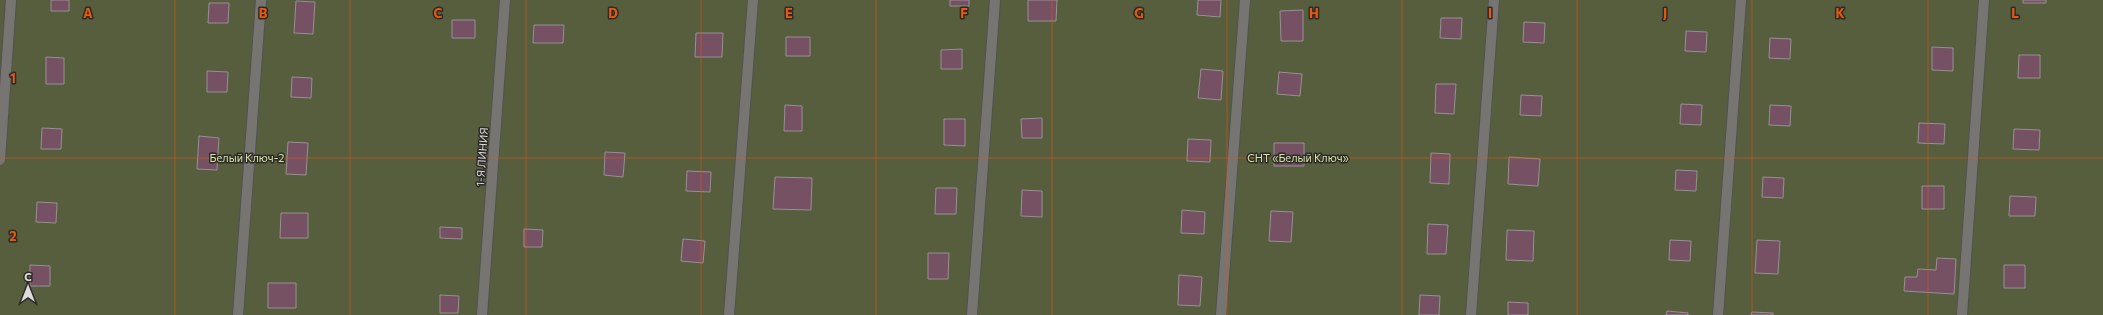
<svg xmlns="http://www.w3.org/2000/svg" width="2103" height="315" font-family="Commissioner,sans-serif">
	<style>
		.green { fill: #575e3e }
		.building { fill: #765063; stroke: #959193 }
		.lines { fill: none; stroke-linecap: round; stroke-linejoin: round }
		.minor-casing { stroke: #545250; stroke-width: 12 }
		.minor { stroke: #777572; stroke-width: 10 }
		.grid { fill: none; stroke: #e8590c; stroke-width: 1; stroke-opacity: 0.55 }
		.labels { text-anchor: middle; stroke-width: 3; stroke-linejoin: round; paint-order: stroke }
		.street-label { font-size: 11px; fill: #dddcda; stroke: #2d2b29 }
		.park-label { font-size: 11px; fill: #d6e5a3; stroke: #2d2b29 }
		.grid-label { font-size: 13px; text-anchor: middle; font-weight: bold; fill: #e8590c; stroke: #2d2b29; stroke-width: 3; stroke-linejoin: round; paint-order: stroke }
	</style>
	<rect width="100%" height="100%" fill="#373533"/>
	<path class="green" d="M0 0H2103V315H0Z"/>
	<path class="building" d="M51 0H69V11H51Z
		M950 0H969V6H950Z
		M1028 0H1057L1056 21H1028Z
		M1198 0H1221L1220 17 1197 15Z
		M2023 0H2046V3H2023Z
		M296 1 315 2 313 34 294 33Z
		M209 3H229L228 23H208Z
		M1303 10V41H1281L1280 11Z
		M1441 18H1462L1461 39 1440 38Z
		M452 20H475V38H452Z
		M1524 22 1545 23 1544 43 1523 42Z
		M534 25H564L563 43H533Z
		M1686 31 1707 32 1706 52 1685 51Z
		M696 33H723L722 57H695Z
		M786 37H810V56H786Z
		M1770 38 1791 39 1790 59 1769 58Z
		M1932 47 1953 48V71L1932 70Z
		M962 49V69H941V50Z
		M2019 55H2040V78H2018Z
		M46 57 64 58V84H46Z
		M1201 69 1223 71 1221 100 1198 98Z
		M207 71 228 72 227 92H207Z
		M1279 72 1302 74 1300 96 1277 94Z
		M292 77 312 78 311 98 291 97Z
		M1436 84H1456L1454 114 1435 113Z
		M1521 95 1542 96 1541 116 1520 115Z
		M1681 104 1702 105 1701 125 1680 124Z
		M785 105 802 106V131H784Z
		M1770 105 1791 106 1790 126 1769 125Z
		M1042 118V138H1022L1021 119Z
		M944 119H965V146L944 145Z
		M1919 123 1945 124 1944 144 1918 143Z
		M42 128 62 129 61 149H41Z
		M2014 129 2040 130 2039 150 2013 149Z
		M199 136 219 138 217 170 197 169Z
		M1188 139 1211 140 1210 162 1187 161Z
		M288 142 308 143 306 175 286 174Z
		M1274 143H1304V166H1274Z
		M605 152 625 153 623 177 604 175Z
		M1431 153 1450 154 1449 184 1430 183Z
		M1509 157 1540 159 1538 186 1508 184Z
		M1676 170 1697 171 1696 191 1675 190Z
		M687 171 711 172 710 192 686 191Z
		M775 177 812 178 811 210 773 209Z
		M1763 177 1784 178 1783 198 1762 197Z
		M1922 186H1944V209H1922Z
		M936 188H957L956 214H935Z
		M1022 190 1042 191V217L1021 216Z
		M2010 196 2036 197 2035 216H2009Z
		M37 202 57 203 56 223 36 222Z
		M1182 210 1205 212 1204 234 1181 233Z
		M1271 211 1293 212 1291 242 1269 241Z
		M281 213H308V238H280Z
		M1428 224 1448 225 1446 254H1427Z
		M440 227 462 228V239L440 238Z
		M524 229 543 230 542 247H524Z
		M1507 230 1534 231 1533 261 1506 260Z
		M683 239 705 241 703 263 681 261Z
		M1670 240 1691 241 1690 261 1669 260Z
		M1757 240 1780 241 1778 274 1755 273Z
		M928 253H949L948 279H928Z
		M1937 258 1956 259 1954 294 1904 291 1905 277H1917L1918 269 1936 270Z
		M30 265 50 266V286H30Z
		M2004 265H2025V288H2004Z
		M1179 275 1202 277 1200 306 1178 305Z
		M268 283H296V308H268Z
		M440 295 459 296 458 313H440Z
		M1420 295 1440 296 1439 315H1419Z
		M1508 302 1528 303V315H1508Z
		M1667 311 1688 313V315H1666Z
		M1752 312 1773 313V315H1751Z"/>
	<g class="lines">
		<g class="minor-casing">
			<path id="minor" d="M0 160 11 0
				M238 315 261 0
				M482 315 505 0
				M729 315 753 0
				M972 315 995 0
				M1221 315 1245 0
				M1471 315 1494 0
				M1718 315 1741 0
				M1962 315 1984 0"/>
		</g>
		<use href="#minor" class="minor"/>
	</g>
	<path class="grid" d="M175 0V315M350 0V315M526 0V315M701 0V315M876 0V315M1052 0V315M1227 0V315M1402 0V315M1577 0V315M1752 0V315M1928 0V315M0 158H2103"/>
	<g class="labels">
		<g class="street-label">
			<text transform="translate(482 157) rotate(-86)" y="4">1-Я ЛИНИЯ</text>
		</g>
		<g class="park-label">
			<text x="247" y="162">Белый Ключ-2</text>
			<text x="1298" y="162">СНТ «Белый Ключ»</text>
		</g>
	</g>
	<g class="grid-label">
		<text x="88" y="18">A</text>
		<text x="263" y="18">B</text>
		<text x="438" y="18">C</text>
		<text x="613" y="18">D</text>
		<text x="789" y="18">E</text>
		<text x="964" y="18">F</text>
		<text x="1139" y="18">G</text>
		<text x="1314" y="18">H</text>
		<text x="1490" y="18">I</text>
		<text x="1665" y="18">J</text>
		<text x="1840" y="18">K</text>
		<text x="2015" y="18">L</text>
		<text x="13" y="83">1</text>
		<text x="13" y="241">2</text>
	</g>
	<g transform="translate(28 287)" stroke="#2d2b29" stroke-width="3" paint-order="stroke">
	<path d="M0-3L7 15L0 10L-7 15Z" fill="#dddcda"/>
	<text y="-6" font-size="11" font-weight="bold" text-anchor="middle" fill="#dddcda">С</text>
	</g>
</svg>
